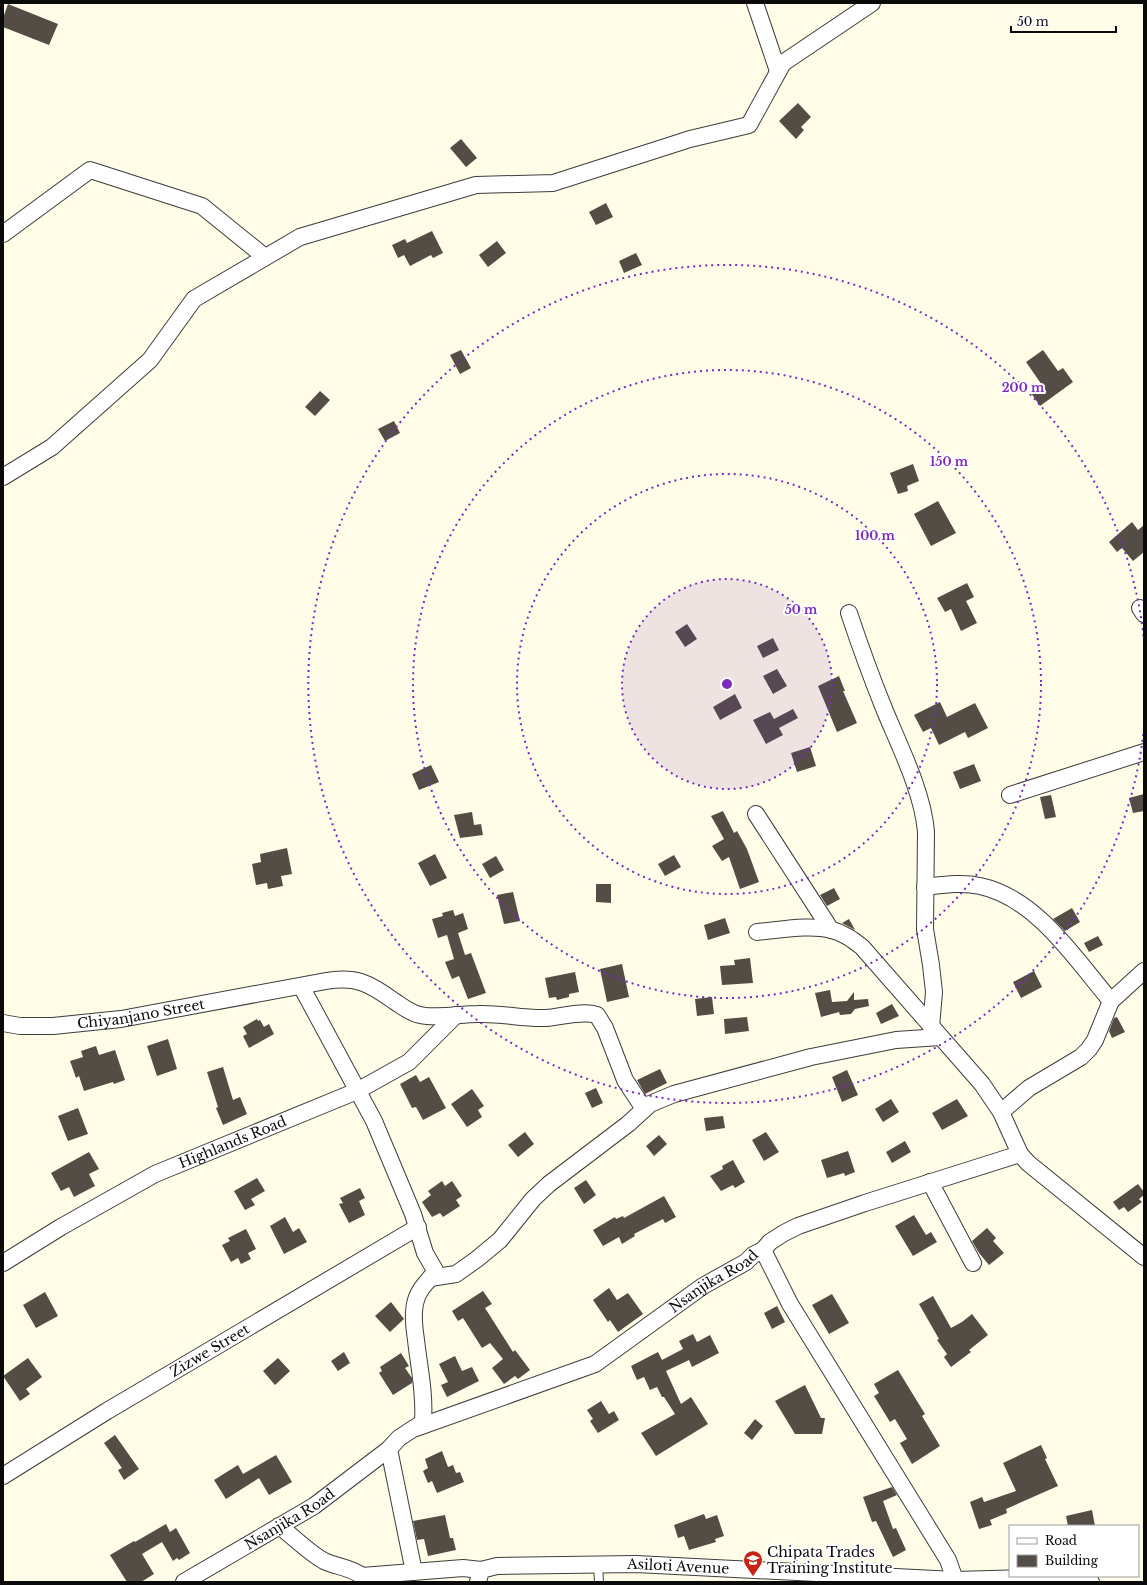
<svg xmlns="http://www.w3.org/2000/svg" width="1147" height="1585" font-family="'Libre Baskerville',serif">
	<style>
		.building { fill: #544d45 }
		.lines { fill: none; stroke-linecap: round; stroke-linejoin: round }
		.service-casing { stroke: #3d3d3d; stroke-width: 10 }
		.minor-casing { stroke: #3d3d3d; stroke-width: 18 }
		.service { stroke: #fff; stroke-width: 8 }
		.minor { stroke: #fff; stroke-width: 16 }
		.ring { fill: none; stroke: #7b2cbf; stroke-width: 2; stroke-dasharray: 2 4 }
		.labels { text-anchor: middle; stroke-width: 4; stroke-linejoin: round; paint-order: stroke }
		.street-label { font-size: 14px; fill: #0a0a0a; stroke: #fff }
		.poi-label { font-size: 14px; fill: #0a0a0a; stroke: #fff; text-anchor: start }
		.centre { fill: #7b2cbf; stroke: #fff; stroke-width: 2 }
		.ring-label { font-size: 12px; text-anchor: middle; font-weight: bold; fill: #7b2cbf; stroke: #fff; stroke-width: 4; stroke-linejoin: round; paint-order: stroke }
	</style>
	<rect width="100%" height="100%" fill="#fffde7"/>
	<path class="building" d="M8 4 58 24 49 45 3 27V18Z
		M798 103 811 117 801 127 804 130 796 139 779 121Z
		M461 139 477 158 466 167 450 148Z
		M606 203 613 217 596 225 589 212Z
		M432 231 443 253 433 258 431 255 410 266 404 255 398 258 392 245 405 239 407 243Z
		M497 241 506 253 488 267 479 255Z
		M636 253 642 265 624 273 619 261Z
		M461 350 471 368 460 374 450 355Z
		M1043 350 1058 371 1063 368 1073 382 1040 406 1031 393 1042 385 1026 362Z
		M320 391 330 400 315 416 305 407Z
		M394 421 400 433 385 441 378 429Z
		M913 464 919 481 907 486 908 491 898 494 890 473Z
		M938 501 956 533 931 546 914 514Z
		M1132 522 1138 530 1144 525V552L1133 561 1122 548 1117 552 1109 542Z
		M967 583 974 597 966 601 977 623 961 631 951 609 945 612 937 598Z
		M687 624 697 639 685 647 675 632Z
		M773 638 779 650 763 658 757 646Z
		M777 669 787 686 773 694 763 676Z
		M839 676 845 691H843L857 723 837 732 818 686Z
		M735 694 742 708 720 720 713 707Z
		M940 702 947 717 975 703 988 728 968 738 965 732 939 745 931 728 923 732 914 715Z
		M793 709 798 718 779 728 783 735 766 744 753 720 770 712 774 719Z
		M810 747 816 766 797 772 791 753Z
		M974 764 981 781 960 789 953 772Z
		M431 765 439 782 419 790 412 774Z
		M1144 794V811L1133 813 1129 798Z
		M1051 795 1056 817 1045 819 1040 797Z
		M723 811 734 833 737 831 747 849 759 882 740 889 729 857 722 861 712 846 724 839 711 816Z
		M472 812 474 825 481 824 483 835 460 838 454 815Z
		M287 848 292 874 281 876 283 886 268 889 267 883 256 885 252 864 261 862 260 854Z
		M435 854 447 878 430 886 418 863Z
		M674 855 681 867 665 876 658 864Z
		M496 856 504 870 490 878 482 864Z
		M596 884H611V903L596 902Z
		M834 888 840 899 827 906 820 895Z
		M513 892 520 921 504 924 497 895Z
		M1072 908 1080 922 1065 931 1053 919Z
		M453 910 455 916 463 913 468 929 458 933 465 955 471 953 486 993 468 999 459 976 452 979 445 962 454 959 447 935 438 938 432 919 443 916 442 913Z
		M725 918 730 933 708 940 704 925Z
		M849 919 855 930 842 923Z
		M1098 936 1103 945 1089 952 1084 943Z
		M750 958 753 983 722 985 720 966 735 965 734 960Z
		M622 964 629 997 607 1002 600 969Z
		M1034 971 1042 987 1021 998 1013 982Z
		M575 972 579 992 569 994V997L557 1000 556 997 549 998 545 978Z
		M830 990 832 1002 847 1001 854 992V1000L868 999 869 1006 855 1009 851 1014 840 1015 839 1012 821 1017 815 993Z
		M712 997 714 1014 697 1016 695 999Z
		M892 1004 899 1016 881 1024 876 1013Z
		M747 1017 749 1031 725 1034 724 1019Z
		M1117 1017 1125 1032 1112 1038 1109 1031 1114 1018Z
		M257 1019 258 1021 260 1020 264 1027 269 1024 274 1034 249 1048 243 1036 247 1034 243 1027Z
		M168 1039 177 1069 157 1076 147 1046Z
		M96 1046 99 1055 115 1050 125 1080 114 1084 113 1082 84 1091 79 1076 76 1078 70 1061 83 1057 81 1051Z
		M223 1067 233 1100 240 1097 247 1114 223 1125 216 1108 218 1107 207 1072Z
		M660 1069 667 1083 645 1094 637 1080Z
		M847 1070 858 1095 842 1102 832 1077Z
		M416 1075 420 1082 429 1077 446 1108 423 1120 416 1107 412 1108 400 1084Z
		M596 1088 603 1103 592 1108 585 1093Z
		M472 1089 484 1106 478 1110 482 1117 467 1127 451 1104Z
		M891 1099 899 1112 883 1122 875 1109Z
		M957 1099 968 1116 942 1130 932 1113Z
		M78 1108 88 1134 68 1141 58 1116Z
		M723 1116 725 1128 706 1131 704 1118Z
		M525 1132 534 1144 518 1157 508 1145Z
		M766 1132 779 1152 764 1161 752 1140Z
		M659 1135 667 1144 654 1156 646 1146Z
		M905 1141 911 1152 892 1163 886 1152Z
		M848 1151 855 1172 845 1176 844 1173 827 1178 821 1160Z
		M89 1152 99 1169 89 1174 95 1186 74 1197 69 1187 61 1191 51 1173Z
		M733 1160 745 1182 735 1188 733 1185 721 1191 710 1176 723 1169 722 1166Z
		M257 1178 265 1191 251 1199 255 1205 245 1210 234 1191Z
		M586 1180 596 1195 584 1204 574 1188Z
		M442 1181 445 1186 452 1181 462 1196 456 1200 460 1206 443 1217 440 1213 432 1217 422 1202 431 1195 428 1191Z
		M1138 1184 1144 1192V1195L1139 1199 1142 1202 1128 1212 1124 1207 1119 1210 1113 1202Z
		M360 1188 365 1198 359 1201 365 1215 349 1223 339 1204 343 1203 340 1198Z
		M664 1196 676 1217 665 1223 663 1219 634 1234 635 1236 622 1244 619 1237 603 1246 593 1230 615 1217 616 1219 623 1216 624 1218Z
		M914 1215 926 1235 931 1232 937 1242 913 1256 895 1226Z
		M285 1217 293 1232 299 1228 307 1242 284 1254 270 1226Z
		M987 1228 996 1238 993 1241 1004 1253 989 1265 979 1253 972 1241Z
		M246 1229 256 1249 248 1253 251 1259 241 1264 238 1258 231 1262 222 1245 230 1241 228 1238Z
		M609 1288 617 1300 628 1293 643 1314 618 1332 610 1320 608 1322 593 1300Z
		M483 1291 492 1304 485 1308 513 1352 515 1350 530 1370 518 1379 515 1376 504 1384 492 1368 503 1359 490 1343 482 1348 463 1318 458 1321 452 1311Z
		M45 1292 58 1316 36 1328 23 1305Z
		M832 1294 849 1323 829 1334 812 1305Z
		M933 1296 951 1328 962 1322 972 1314 988 1335 969 1350 971 1352 951 1367 944 1357 947 1354 937 1340 939 1339 919 1304Z
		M391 1302 404 1319 390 1332 375 1316Z
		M777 1306 785 1322 772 1329 764 1313Z
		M693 1334 697 1342 710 1335 719 1353 692 1367 689 1360 666 1371 681 1404 691 1397 708 1424 656 1456 641 1433 675 1414 664 1397H662L657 1387 650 1390 644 1377 637 1380 631 1366 658 1352 662 1360 683 1349 679 1341Z
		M344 1352 350 1363 338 1371 331 1361Z
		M401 1353 409 1366 405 1368 412 1378V1383L393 1395 379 1373 382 1371 380 1367Z
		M455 1356 462 1371 472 1367 479 1381 447 1397 441 1385 448 1382 439 1364Z
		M28 1358 42 1377 26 1389 30 1394 20 1401 3 1376Z
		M278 1358 290 1371 275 1385 263 1371Z
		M898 1370 925 1414 922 1416 940 1446 912 1464 900 1443 907 1439 895 1419 890 1422 874 1396 879 1393 874 1384Z
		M805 1385 821 1418H825L822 1434H795L775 1401Z
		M601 1401 609 1414 614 1411 619 1420 598 1433 590 1421 593 1419 587 1410Z
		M755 1419 763 1426 752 1440 744 1433Z
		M115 1435 139 1469 124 1480 118 1470 122 1468 104 1443Z
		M1041 1445 1047 1458 1045 1459 1058 1486 1006 1509 1007 1513 990 1520 992 1525 979 1529 970 1502 982 1497 984 1502 1016 1491 1003 1463Z
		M442 1451 448 1467 453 1465 456 1473 460 1472 464 1482 437 1493 432 1481 428 1483 423 1471 428 1468 425 1459Z
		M276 1455 292 1482 269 1495 259 1478 226 1499 214 1480 238 1465 243 1474Z
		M892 1487 897 1495 883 1501 893 1529 896 1528 906 1550 893 1557 876 1521 872 1522 863 1497Z
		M1092 1510 1095 1526H1068L1066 1516Z
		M704 1514 706 1519 717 1515 724 1536 715 1539 716 1542 689 1550 684 1536 678 1538 674 1525Z
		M445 1515 450 1538H453L456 1550 428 1556 424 1539 417 1540 413 1521Z
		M166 1524 170 1532 176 1528 190 1553 179 1560 177 1558 173 1561 162 1542 142 1554 154 1574 141 1582H127L110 1555 134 1541 135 1542Z"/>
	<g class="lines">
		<g class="service-casing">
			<path id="service" d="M598 1565 599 1582"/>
		</g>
		<g class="minor-casing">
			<g id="minor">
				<path d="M755 3 778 71"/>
				<path d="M3 234 90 170 202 206 265 257"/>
				<path d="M3 477 52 447 150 360 194 299 300 237 476 185 553 183 690 139 749 125 783 63 872 3"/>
				<path d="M1140 608 1144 614"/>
				<path d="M849 613C860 646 872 679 885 711 900 747 923 793 926 832L925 929 931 965 934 992 931 1027"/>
				<path d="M1010 795 1144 752"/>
				<path d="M756 814 831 930"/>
				<path d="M925 887C943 885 962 882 980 886 1037 898 1076 960 1111 1001"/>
				<path d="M757 932C781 930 809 924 832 930 844 933 853 940 862 947L982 1084 1001 1112 1020 1154 1028 1163 1144 1257"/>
				<path d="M301 986 374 1121 413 1214 425 1253 436 1272C429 1280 421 1286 417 1297 412 1310 414 1326 416 1340 419 1367 425 1393 423 1420L422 1423 399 1438 389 1449 414 1572"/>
				<path id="s1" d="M3 1023 20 1026H53L121 1019 326 981C356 976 369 983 394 1001 402 1006 410 1013 420 1015 439 1019 459 1014 478 1014 501 1013 523 1019 546 1018 561 1017 583 1010 597 1015L605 1028 625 1080 644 1109"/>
				<path d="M1001 1112 1029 1088 1081 1057 1089 1049 1095 1040 1111 1001 1144 971"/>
				<path d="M930 1182 973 1263"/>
				<path d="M763 1250 790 1304 948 1560 955 1580"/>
				<path id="s2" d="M3 1263 61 1227 155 1174 357 1091 409 1062 456 1015"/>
				<path d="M430 1278 456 1274 477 1259 500 1240 533 1199 549 1184 628 1124 650 1104 674 1094 811 1057 896 1040 940 1037"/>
				<path id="s3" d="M416 1428 595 1364 703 1286 746 1262 753 1255 763 1250 770 1242 784 1233 798 1226 865 1203 1020 1154"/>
				<path id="s4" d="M3 1476 107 1411 418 1227"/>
				<path d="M279 1526C294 1537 308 1552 324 1561 337 1567 350 1567 362 1576L463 1568 481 1570"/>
				<path id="s5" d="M184 1582 314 1506 389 1449"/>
				<path id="s6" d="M478 1582 481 1570 497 1566 636 1564 955 1580 1068 1577 1091 1582"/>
			</g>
		</g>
		<use href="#service" class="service"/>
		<use href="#minor" class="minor"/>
	</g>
	<circle cx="727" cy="684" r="105" fill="#7b2cbf" fill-opacity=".12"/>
	<g class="ring">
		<circle cx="727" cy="684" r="105"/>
		<circle cx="727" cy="684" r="210"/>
		<circle cx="727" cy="684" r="314"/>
		<path d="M1144 728A419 419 0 1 1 1144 640"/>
	</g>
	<defs>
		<g id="school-pin" transform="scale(1)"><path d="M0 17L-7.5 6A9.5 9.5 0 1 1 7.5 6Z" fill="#c72415" stroke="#fff"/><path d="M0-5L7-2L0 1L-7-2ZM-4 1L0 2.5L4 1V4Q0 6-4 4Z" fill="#fff"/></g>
	</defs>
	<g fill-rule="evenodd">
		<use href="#school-pin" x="753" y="1560"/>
	</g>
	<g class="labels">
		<g class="street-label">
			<text dy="5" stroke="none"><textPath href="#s1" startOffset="139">Chiyanjano Street</textPath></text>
			<text dy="5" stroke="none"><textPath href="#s2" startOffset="260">Highlands Road</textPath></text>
			<text dy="5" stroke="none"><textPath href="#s3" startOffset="335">Nsanjika Road</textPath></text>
			<text dy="5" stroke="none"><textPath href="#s4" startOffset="242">Zizwe Street</textPath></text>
			<text dy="5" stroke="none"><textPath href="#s5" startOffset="123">Nsanjika Road</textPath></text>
			<text dy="5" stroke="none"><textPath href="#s6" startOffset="210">Asiloti Avenue</textPath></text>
		</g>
		<g class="poi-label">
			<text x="767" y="1557">Chipata Trades<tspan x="767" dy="16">Training Institute</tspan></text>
		</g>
	</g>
	<circle cx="727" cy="684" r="6" class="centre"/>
	<g class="ring-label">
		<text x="1023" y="392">200 m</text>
		<text x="949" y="466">150 m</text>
		<text x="875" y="540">100 m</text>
		<text x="801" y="614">50 m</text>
	</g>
	<rect width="1147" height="1585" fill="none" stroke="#0a0a0a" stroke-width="8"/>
	<rect x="1009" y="1525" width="130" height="52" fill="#ffffff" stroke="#9d9d9d"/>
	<rect x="1017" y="1538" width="20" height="6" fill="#ffffff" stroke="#9d9d9d"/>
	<text x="1045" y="1545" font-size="12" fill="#0a0a0a">Road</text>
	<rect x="1017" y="1555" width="20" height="12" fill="#544d45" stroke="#9d9d9d"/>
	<text x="1045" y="1565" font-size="12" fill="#0a0a0a">Building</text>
	<path d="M1011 26v6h105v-6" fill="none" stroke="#0a0a0a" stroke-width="2"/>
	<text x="1017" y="26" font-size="12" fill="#0a0a0a" stroke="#ffffff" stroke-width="3" paint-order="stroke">50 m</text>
</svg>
